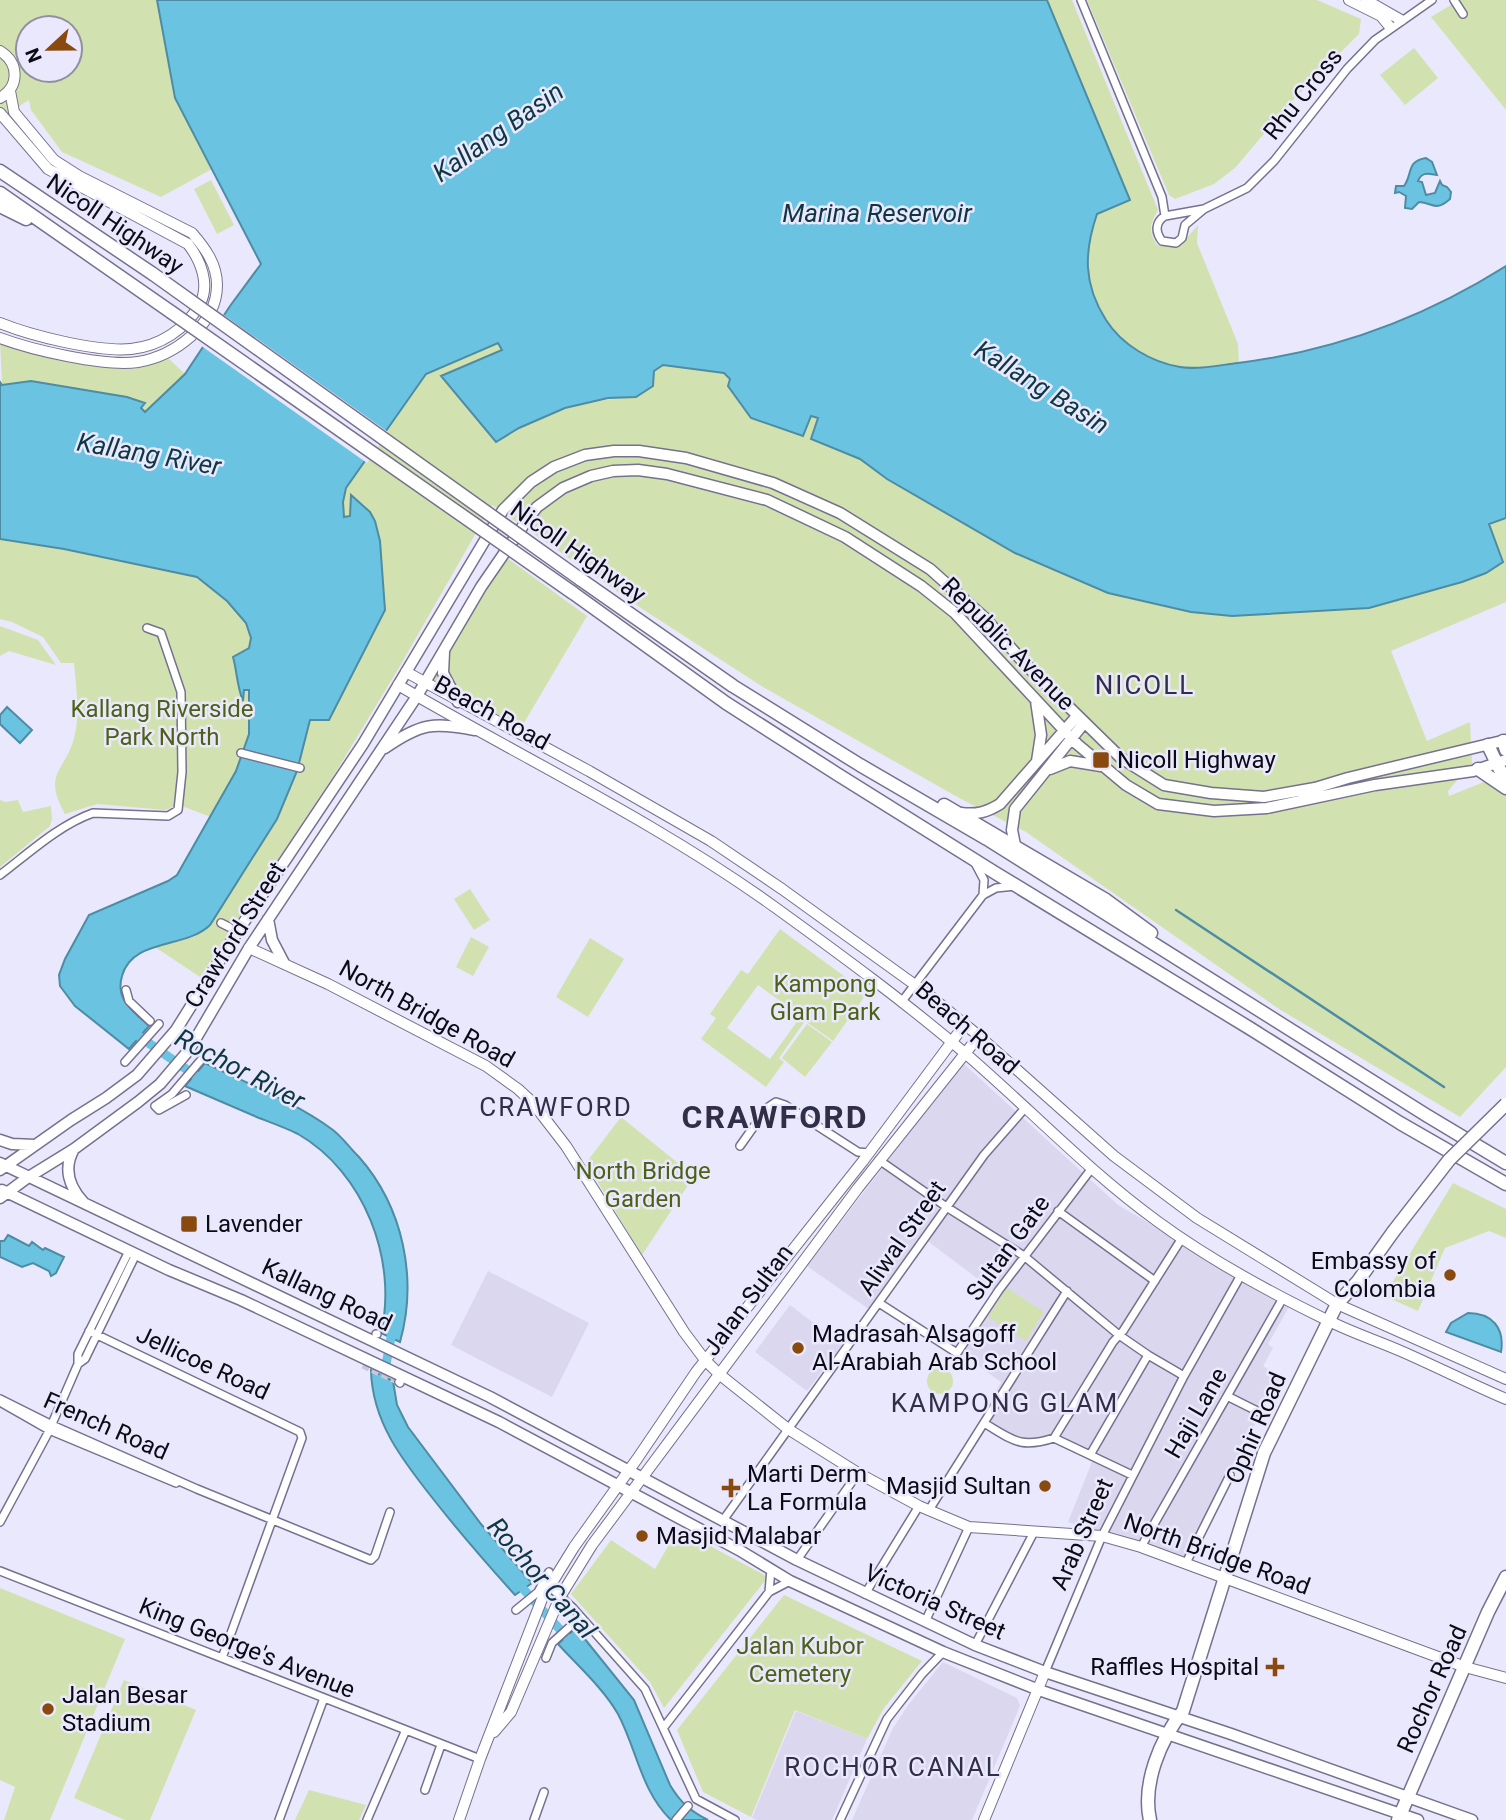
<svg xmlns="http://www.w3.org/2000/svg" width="1506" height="1820" font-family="Roboto,sans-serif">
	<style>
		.built { fill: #dad7ef }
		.green { fill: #d1e2b0; fill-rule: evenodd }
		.water { fill: #6ac3e1; stroke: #4e8ca4; stroke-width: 2 }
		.pier { fill: #eae8fc }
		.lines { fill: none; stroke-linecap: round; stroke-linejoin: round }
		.stream { stroke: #4e8ca4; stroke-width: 2.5 }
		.canal { stroke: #6ac3e1; stroke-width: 9 }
		.street-tunnel { stroke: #c9c7d9; stroke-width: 7; stroke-dasharray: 7 3.5; stroke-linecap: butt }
		.street-casing { stroke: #75718e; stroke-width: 10 }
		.secondary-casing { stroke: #75718e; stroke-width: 12 }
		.primary-casing { stroke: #75718e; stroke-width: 13 }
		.highway-casing { stroke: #75718e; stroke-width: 15 }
		.street { stroke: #fff; stroke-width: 7 }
		.secondary { stroke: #fff; stroke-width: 10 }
		.primary { stroke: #fff; stroke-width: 10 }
		.highway { stroke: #fff; stroke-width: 12 }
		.highway-bridge-casing { stroke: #75718e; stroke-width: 15; stroke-linecap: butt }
		.highway-bridge { stroke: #fff; stroke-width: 12 }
		.poi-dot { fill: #894a0f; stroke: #eae8fc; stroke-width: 2.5 }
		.labels { text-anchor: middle; stroke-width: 5; stroke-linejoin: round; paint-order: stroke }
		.street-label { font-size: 24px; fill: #0c0a15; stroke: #eae8fc }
		.park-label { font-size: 24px; fill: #4d6015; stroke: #eae8fc }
		.poi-label { font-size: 24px; fill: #0c0a15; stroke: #eae8fc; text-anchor: start }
		.water-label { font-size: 26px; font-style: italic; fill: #0c3743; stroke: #eae8fc }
		.neighbourhood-label { font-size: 26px; letter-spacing: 2px; fill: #322e47; stroke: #eae8fc }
		.district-label { font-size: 32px; font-weight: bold; letter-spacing: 2px; fill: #322e47; stroke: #eae8fc }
	</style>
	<rect width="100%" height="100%" fill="#eae8fc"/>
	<path class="built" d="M963 1063 1118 1205 1290 1305 1268 1344 1273 1348 1263 1366 1280 1376 1185 1560 1068 1522 1092 1462 1054 1435 1024 1440 980 1425 1001 1382 953 1348 998 1294 921 1236 870 1310 807 1266Z
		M488 1271 589 1323 552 1397 451 1345Z
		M790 1305 842 1345 807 1391 755 1352Z
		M943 1662 1017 1698 1020 1706 972 1820H852L893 1728 909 1704Z
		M796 1711 867 1739 832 1820H757L752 1818Z"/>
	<path class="green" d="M0 0H157L175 98 212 169 161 197 62 152 31 110 29 100 0 118ZM28 28H70V70H28Z
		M1047 0H1072L1158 210C1150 224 1148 231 1157 245 1180 250 1184 241 1198 225L1197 243 1238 344 1239 363C1221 365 1199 370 1180 367 1121 356 1078 300 1089 239 1090 231 1094 222 1097 213L1130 199Z
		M1087 0H1317L1361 19 1359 34 1290 103 1235 168 1214 184 1175 199 1169 195Z
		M1459 0H1506V110L1431 17Z
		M1414 48 1438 78 1405 105 1380 75Z
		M211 180 234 225 217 234 194 189Z
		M0 339 20 346 134 369 169 359 185 374 145 412 140 408 144 402 127 397 31 381 2 385Z
		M499 342 502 350 442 376 496 442C540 414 584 399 636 397L654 371 663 365 724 373 730 379 819 418 811 439 860 459 887 479 1015 553 1108 593 1191 612 1233 616 1369 608 1462 582 1486 573 1489 523 1506 518V602L1391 651 1427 741 1470 722 1472 763 1448 791 1449 796 1506 773V1067L1460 1117 1279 1009 1026 832 961 799 763 687 647 612 492 505 397 671 334 775 200 977 155 947 194 937 210 925C241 875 278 827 297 771L364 505 351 496 350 517H344L343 502 346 488 426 374Z
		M0 539 64 549 197 577 227 601 247 623 251 638 249 648 234 657C237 670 237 687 243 698L244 689 249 690 250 725 248 739 236 771 211 817 179 805 165 810 97 804 65 814C41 771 67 772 75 734 80 711 76 687 74 663H61L43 637 12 622 0 619Z
		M507 558 587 616 518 733 423 683Z
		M0 626 38 640 56 665 9 651 0 656Z
		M0 800 5 802 18 800 23 812 51 806 52 819 50 826 0 867Z
		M470 889 490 920 474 930 454 899Z
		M780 929 867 993 833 1041 805 1021 779 1058 784 1062 766 1087 701 1039 716 1018 710 1014 741 970 748 974ZM758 985 801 1016 770 1059 727 1028Z
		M471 937 489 947 473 976 456 967Z
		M590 938 624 959 588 1017 556 997Z
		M807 1024 832 1042 805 1077 782 1058Z
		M621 1117 694 1176 642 1255 586 1163Z
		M1453 1183 1506 1209V1238L1489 1231 1445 1248 1418 1311 1384 1296Z
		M1007 1288 1044 1312 1026 1341 988 1317Z
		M927 1381a13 13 0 1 1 26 0a13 13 0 1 1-26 0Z
		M678 1529 768 1577 664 1708 650 1682 571 1594 611 1540 655 1569Z
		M0 1588 125 1639 50 1820H4L15 1787 0 1780Z
		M784 1595 922 1661 884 1708 867 1739 795 1710 751 1817 703 1792 677 1730Z
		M124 1680 196 1710 150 1820H125L74 1798Z
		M309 1790 366 1805 359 1820H295Z"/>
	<path class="water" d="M157 0H1047L1130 200 1097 214C1084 252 1083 284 1106 320 1122 345 1151 362 1180 367 1199 370 1220 365 1238 363 1334 351 1425 317 1506 266V518L1489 524 1503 562 1486 573 1462 582 1369 608 1232 616 1191 612 1108 593 1015 553 887 479 860 459 811 439 818 418 811 416 803 436 751 418 728 386 730 379 724 373 663 365 654 371 653 386 636 397 608 398 565 408 519 428 496 442 441 376 502 350 498 343 426 374 346 488 343 502 344 517 350 516 351 495 370 512 375 521 380 541 385 610 329 720H310L297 771 277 819 210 925C186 949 132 938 122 976 115 1000 133 1011 149 1026L129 1049 75 1006 60 986 59 975 65 959 89 915 168 881 177 875 236 771 249 734V690H244L243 701C237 687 237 671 233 657L249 648 251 638 246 623 227 601 197 577 64 549 0 539V382L2 385 31 381 127 397 145 403 141 408 145 412 185 374 230 306 261 264 175 98Z
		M1426 158 1432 162 1437 175C1429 174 1422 171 1418 181L1422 182 1426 195 1435 193 1440 181 1442 185 1447 187 1451 192 1450 199C1435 212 1434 203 1419 202L1412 209 1405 208 1406 196 1399 192 1395 193 1396 186H1404C1413 174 1406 161 1426 158Z
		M7 707 32 730 20 743 0 724V715Z
		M205 1063C248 1084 295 1102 333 1130 343 1138 350 1148 359 1157 403 1207 418 1278 400 1342L381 1333C398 1260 364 1172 298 1134 286 1128 272 1123 259 1118 234 1107 210 1097 185 1086Z
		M8 1235 29 1246 32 1242 43 1250 45 1248 64 1257 56 1273 51 1276 49 1271 33 1263 22 1267 0 1257V1241H4Z
		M1468 1313C1492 1313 1505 1328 1501 1352L1446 1332 1451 1323Z
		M371 1370 393 1381 397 1405 408 1427 481 1524 532 1583 515 1595C487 1564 460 1533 434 1500 403 1461 372 1422 371 1370Z
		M576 1628 634 1700 670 1785C680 1802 690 1811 708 1820H671C641 1791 637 1750 618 1714 603 1688 578 1666 558 1644Z"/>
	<path class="pier" d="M221 313 388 432 367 463 200 345Z"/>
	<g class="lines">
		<path class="stream" d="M1176 910 1444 1087"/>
		<path class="canal" d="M130 1030 196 1076
			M382 1386 393 1327
			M517 1582 574 1645"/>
		<path class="street-tunnel" d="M363 1365 399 1382"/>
		<g class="street-casing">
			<path id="street" d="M1081 0 1162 197 1165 216
				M1454 0 1463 14
				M1204 209 1185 225 1182 238 1176 243 1162 241C1155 232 1155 222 1165 216L1204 209 1247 188 1274 161 1347 69 1375 40 1432 0
				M241 753 300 768
				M975 863 984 880 983 895
				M0 875C29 853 59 825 93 813L168 816 178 810 182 772 181 692 161 633 147 628
				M221 923 229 927
				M126 990 129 1001 150 1021
				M903 1000 983 895 996 888 1015 886
				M125 1062 159 1024
				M155 1106 172 1094 201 1060
				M155 1106 159 1110 186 1095
				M740 1146 767 1108 776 1102 785 1105 858 1152 869 1153
				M879 1160 948 1208 1024 1256 1119 1335 1148 1355 1184 1376
				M1058 1211 1155 1281
				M879 1303 957 1353 999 1290 1092 1168
				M89 1331 300 1432 302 1438 222 1658
				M376 1334H377
				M78 1364V1354L129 1251
				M399 1382 400 1383
				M1227 1396 1261 1413
				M0 1399 52 1425 197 1489 366 1558 371 1560 375 1556 390 1512
				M0 1402 49 1430 176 1483
				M984 1423C1013 1440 1020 1449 1054 1438L1113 1342 1123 1331 1182 1238
				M1054 1438 1132 1475
				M1090 1455 1148 1355
				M929 1510 1067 1291
				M724 1519 984 1155 1026 1107
				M0 1522 48 1433 78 1364 85 1359 136 1254
				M1141 1547 1283 1298
				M797 1560 858 1473
				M1186 1563 1230 1475
				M0 1571 480 1759
				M549 1586 573 1608 645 1689 696 1799 735 1820
				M769 1592 771 1569
				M865 1594 919 1506
				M516 1610 538 1592 549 1572
				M925 1622 969 1527
				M975 1645 1034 1532
				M546 1658 552 1643 574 1623
				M1045 1672 1102 1536 1184 1376 1241 1275
				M664 1727 769 1592 790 1581
				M425 1790 441 1745
				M279 1820 324 1698
				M367 1820 405 1732
				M534 1820 544 1792
				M676 1820 688 1806
				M840 1820 887 1719 922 1674 943 1652"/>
		</g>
		<g class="secondary-casing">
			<path id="secondary" d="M1349 0 1381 16 1390 27
				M1366 0 1401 20
				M0 51C19 63 20 86 0 98
				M0 113 48 169 188 244C201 261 210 284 200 304 186 329 160 346 131 349 97 352 32 336 0 323
				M0 338C32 350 105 367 138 362 174 356 217 325 217 285 217 264 205 248 192 233L79 176 54 160 14 112 10 91
				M406 672 589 771 711 841 782 889 929 995 979 1036 1114 1156 1197 1218 1337 1304 1506 1379
				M398 685C524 759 657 822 776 908 841 955 905 1002 966 1054 1030 1109 1088 1171 1157 1221 1210 1260 1269 1292 1329 1321 1353 1333 1378 1341 1403 1352 1437 1367 1471 1384 1506 1399
				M249 948 328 984 486 1066 518 1089 532 1102 566 1146 684 1332 705 1360 719 1374 788 1429 858 1473 919 1506 969 1527 1102 1536 1141 1547 1465 1667 1506 1678
				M494 1732 511 1712 560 1597 592 1545 858 1188 979 1036
				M459 1820 480 1759 542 1599 574 1547 637 1459 696 1372 863 1161 965 1024
				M984 1820 1045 1672"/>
		</g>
		<g class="primary-casing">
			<path id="primary" d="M444 652 443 673 458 702
				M1036 701 1041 735 1037 761
				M385 748C421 723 433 722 475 730
				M1050 769 1070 761 1101 766
				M961 813C977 815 987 812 1000 804L1077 716
				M1015 845 1012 830 1015 809 1084 723
				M268 919 272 940 284 963
				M0 1140 12 1144 35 1145
				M74 1149C63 1168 69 1187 84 1203
				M0 1163 490 1397 797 1560 975 1645 1045 1672 1231 1734 1472 1820
				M0 1170 71 1120 106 1098 137 1075 176 1030 236 934 363 744 503 510 531 482 554 467 585 455 614 451H639L686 458 773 483 840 513 930 569 985 618 1024 663 1121 758 1164 785 1211 793 1264 797 1315 788 1348 778 1506 740
				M2 1190 169 1270 241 1300 499 1422 739 1550 790 1581 943 1652 1039 1690 1418 1820
				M0 1198 27 1178 74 1149 138 1102 160 1084 189 1050 249 948 417 696 481 587 527 520 537 507 563 488 591 476 613 471 638 470 667 474 767 500 845 537 921 586 955 613 1077 744 1126 785 1158 804 1214 811 1267 808 1375 785 1473 771 1506 760"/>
		</g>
		<g class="highway-casing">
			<path id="highway" d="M0 171 153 274
				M0 193 171 312
				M0 206 26 219
				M580 579 733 686 860 765 987 839 1426 1115 1506 1163
				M573 593 726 703 837 774 997 874 1251 1029 1400 1123 1506 1184
				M1503 741 1506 750
				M1488 745 1500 770 1506 777
				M1478 769 1506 788
				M944 805 1106 900 1151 933
				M1150 1820C1142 1784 1160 1740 1183 1711L1264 1453 1337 1304 1358 1281 1393 1232
				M1398 1820 1488 1612 1506 1577"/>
		</g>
		<use href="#street" class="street"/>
		<use href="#secondary" class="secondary"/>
		<use href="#primary" class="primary"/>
		<use href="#highway" class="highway"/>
		<g class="highway-bridge-casing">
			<path id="highway-bridge" d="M153 274 580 579
				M171 312 573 593
				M1393 1232 1449 1160 1506 1104"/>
		</g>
		<use href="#highway-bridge" class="highway-bridge"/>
	</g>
	<g class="poi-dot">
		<rect x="1092" y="751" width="18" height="18" rx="3.5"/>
		<rect x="180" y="1215" width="18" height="18" rx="3.5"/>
		<circle cx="1450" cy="1275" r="7"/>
		<circle cx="798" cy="1348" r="7"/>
		<circle cx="1045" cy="1486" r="7"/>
		<path d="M727.5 1477.5h7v7h7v7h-7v7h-7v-7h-7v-7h7z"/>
		<circle cx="642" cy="1536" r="7"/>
		<path d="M1271.5 1656.5h7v7h7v7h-7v7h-7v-7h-7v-7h7z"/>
		<circle cx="48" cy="1709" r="7"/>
	</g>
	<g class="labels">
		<g class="street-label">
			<text transform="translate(1303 94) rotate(-51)" y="8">Rhu Cross</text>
			<text transform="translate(115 224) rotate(34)" y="8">Nicoll Highway</text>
			<text transform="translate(578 552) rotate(35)" y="8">Nicoll Highway</text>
			<text transform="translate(1008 644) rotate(45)" y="8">Republic Avenue</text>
			<text transform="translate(492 713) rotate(29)" y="8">Beach Road</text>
			<text transform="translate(235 935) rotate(-58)" y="8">Crawford Street</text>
			<text transform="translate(427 1014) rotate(29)" y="8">North Bridge Road</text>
			<text transform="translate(967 1028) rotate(41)" y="8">Beach Road</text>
			<text transform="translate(902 1238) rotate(-55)" y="8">Aliwal Street</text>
			<text transform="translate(1008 1248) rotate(-54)" y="8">Sultan Gate</text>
			<text transform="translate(327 1295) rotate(25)" y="8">Kallang Road</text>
			<text transform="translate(748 1300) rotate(-53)" y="8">Jalan Sultan</text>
			<text transform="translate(203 1363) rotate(25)" y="8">Jellicoe Road</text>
			<text transform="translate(1196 1413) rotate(-60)" y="8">Haji Lane</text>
			<text transform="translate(106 1426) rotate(24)" y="8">French Road</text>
			<text transform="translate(1256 1428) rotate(-67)" y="8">Ophir Road</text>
			<text transform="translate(1082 1534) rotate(-66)" y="8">Arab Street</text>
			<text transform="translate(1217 1554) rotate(20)" y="8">North Bridge Road</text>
			<text transform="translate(935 1602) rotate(24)" y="8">Victoria Street</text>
			<text transform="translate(247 1648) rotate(22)" y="8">King George's Avenue</text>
			<text transform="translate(1432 1689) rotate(-66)" y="8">Rochor Road</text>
		</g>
		<g class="park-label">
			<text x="162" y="717">Kallang Riverside<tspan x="162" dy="28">Park North</tspan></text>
			<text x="825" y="992">Kampong<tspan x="825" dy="28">Glam Park</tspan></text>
			<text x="643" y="1179">North Bridge<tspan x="643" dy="28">Garden</tspan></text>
			<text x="800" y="1654">Jalan Kubor<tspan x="800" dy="28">Cemetery</tspan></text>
		</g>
		<g class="poi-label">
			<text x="1117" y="768">Nicoll Highway</text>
			<text x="205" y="1232">Lavender</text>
			<text x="1436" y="1269" text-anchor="end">Embassy of<tspan x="1436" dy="28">Colombia</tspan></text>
			<text x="812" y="1342">Madrasah Alsagoff<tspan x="812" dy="28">Al-Arabiah Arab School</tspan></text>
			<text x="747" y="1482">Marti Derm<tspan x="747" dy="28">La Formula</tspan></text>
			<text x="1031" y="1494" text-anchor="end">Masjid Sultan</text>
			<text x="656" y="1544">Masjid Malabar</text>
			<text x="1259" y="1675" text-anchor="end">Raffles Hospital</text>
			<text x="62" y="1703">Jalan Besar<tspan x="62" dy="28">Stadium</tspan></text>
		</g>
		<g class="water-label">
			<text transform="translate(498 132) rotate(-35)" y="9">Kallang Basin</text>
			<text x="877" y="222">Marina Reservoir</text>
			<text transform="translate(1042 387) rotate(32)" y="9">Kallang Basin</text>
			<text transform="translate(149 454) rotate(10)" y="9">Kallang River</text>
			<text transform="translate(240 1069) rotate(28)" y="9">Rochor River</text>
			<text transform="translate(542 1578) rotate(49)" y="9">Rochor Canal</text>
		</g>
		<g class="neighbourhood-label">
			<text x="1145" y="694">NICOLL</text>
			<text x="556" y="1116">CRAWFORD</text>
			<text x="1005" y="1412">KAMPONG GLAM</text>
			<text x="893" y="1776">ROCHOR CANAL</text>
		</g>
		<g class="district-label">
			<text x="775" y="1128">CRAWFORD</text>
		</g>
	</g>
	<g transform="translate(49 49) rotate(248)"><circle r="33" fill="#eae8fc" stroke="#918fa0" stroke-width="2"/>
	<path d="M0-5L12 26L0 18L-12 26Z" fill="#894a0f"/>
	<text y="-10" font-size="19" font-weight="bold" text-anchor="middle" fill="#0c0a15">N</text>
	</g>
</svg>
